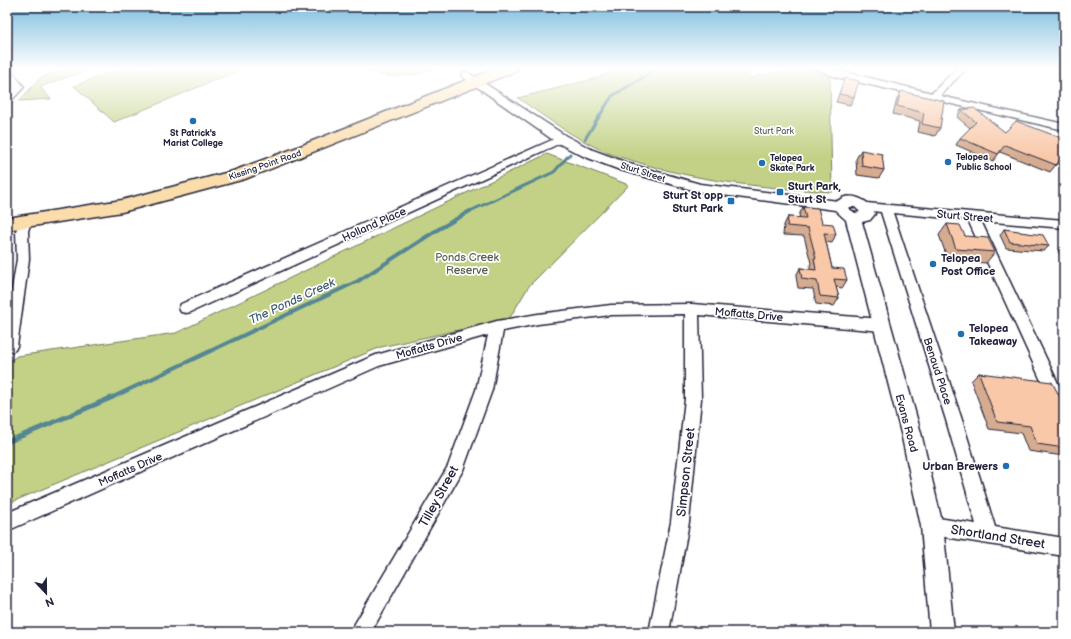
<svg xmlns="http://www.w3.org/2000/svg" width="1071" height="639" font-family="'Balsamiq Sans',sans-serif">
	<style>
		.green { fill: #c2d185; stroke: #727a60 }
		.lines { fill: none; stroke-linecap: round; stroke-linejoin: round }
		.stream-far2 { stroke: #558694; stroke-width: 3 }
		.stream-far1 { stroke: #558694; stroke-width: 4 }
		.stream { stroke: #558694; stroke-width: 5 }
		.minor-casing { stroke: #22223b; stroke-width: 3 }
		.tertiary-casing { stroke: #22223b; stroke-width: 3 }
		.primary-casing { stroke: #22223b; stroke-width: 3 }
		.minor { fill: #fff; fill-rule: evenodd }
		.tertiary { fill: #fff; fill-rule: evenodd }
		.primary { fill: #fbddab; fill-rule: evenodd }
		.wall { fill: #d6ac90; stroke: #22223b }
		.building { fill: #f9c8a8; stroke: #22223b }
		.poi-dot { fill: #1f6fb2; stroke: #fff; stroke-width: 1.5 }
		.labels { text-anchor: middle; stroke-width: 3.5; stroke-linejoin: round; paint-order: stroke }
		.far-park-label { font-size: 9px; fill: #5a5f55; stroke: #fff }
		.far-poi-label { font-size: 9px; font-weight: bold; fill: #22223b; stroke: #fff; text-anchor: start }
		.far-street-label { font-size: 9px; fill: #22223b; stroke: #fff }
		.poi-label { font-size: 11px; font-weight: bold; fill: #22223b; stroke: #fff; text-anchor: start }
		.street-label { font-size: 11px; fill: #22223b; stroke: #fff }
		.park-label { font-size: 11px; fill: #5a5f55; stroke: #fff }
		.water-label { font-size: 12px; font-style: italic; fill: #405c6f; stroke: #fff }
		.near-street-label { font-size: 13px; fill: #22223b; stroke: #fff }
	</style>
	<rect width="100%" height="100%" fill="#fff"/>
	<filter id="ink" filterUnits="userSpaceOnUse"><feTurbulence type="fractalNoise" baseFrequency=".025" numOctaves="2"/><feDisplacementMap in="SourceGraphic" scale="8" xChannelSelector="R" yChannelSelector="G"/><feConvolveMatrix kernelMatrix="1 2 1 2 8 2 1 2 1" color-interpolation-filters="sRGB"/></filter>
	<g filter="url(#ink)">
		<path class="green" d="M67 68H93L40 87 51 99 19 101 40 78Z
			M121 68H240L242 69 114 122 74 86Z
			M365 68H437C417 75 384 82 365 68Z
			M618 68H748L749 78 795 68H806L830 78 832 192C766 188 703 182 640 163 629 159 616 157 606 152 574 138 546 118 518 98L597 78Z
			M547 154 629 185 529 286 509 319 381 347 7 504V363L17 356 176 333Z"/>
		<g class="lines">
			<path class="stream-far2" d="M585 139 612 96 649 74 653 68
				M468 212 554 172 570 154"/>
			<path class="stream-far1" d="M111 398 358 281 437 230 470 211"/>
			<path class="stream" d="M7 442 113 397"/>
			<g class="minor-casing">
				<path id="minor" d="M8 68 10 69 24 87 10 102 7 103V94L14 87 7 77Z
					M814 68H828L932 93 957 68H967L942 93 941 96 1064 124V130L836 77Z
					M561 136 566 139 565 141 191 312 186 313 181 312 179 308 181 304Z
					M866 203 1064 220V228L981 221 1064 396V420L1058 418 968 220 893 213 962 420 995 527 1064 538V556L932 535 926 532 923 526 926 520 932 517 976 524 946 420 881 212 862 210 860 207Z
					M25 218 29 219 31 222 28 231 29 259 17 346 15 350 7 354V319L17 259 16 231 21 219Z
					M692 304 882 319 887 321 889 325 887 329 882 331 699 315 701 399 689 522 669 632H649L671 522 685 399V314L611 315 538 324 503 331 492 390 463 470 371 632H350L448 466 476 390 488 335 379 366 7 531V513L376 355 497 321 538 314 611 305Z"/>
			</g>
			<g class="tertiary-casing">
				<path id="tertiary" d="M467 72 566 136 593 150 630 164 700 184 838 201C849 190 872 201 875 214L870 220 862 222 921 433 943 526 954 632H930L921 526 901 433 846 220 835 210 700 192 620 170 583 156 556 142 463 77 461 75 463 73ZM849 207H855L860 212 855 213 848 208Z"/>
			</g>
			<g class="primary-casing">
				<path id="primary" d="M497 68H518L516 71 245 179 122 212 7 230V218L122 200 233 171 290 150Z"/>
			</g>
			<use href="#minor" class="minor"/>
			<use href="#tertiary" class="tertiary"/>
			<use href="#primary" class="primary"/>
		</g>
		<path class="wall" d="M845 78 854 97 850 105 836 102Z
			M901 91 940 128 935 136 918 132 920 121 893 114 897 99Z
			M961 110 1005 132 1064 155 1050 172 1000 152 993 161 956 145 960 138 970 128 957 117Z
			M861 150 884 170 879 178 857 175 856 159Z
			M803 207 836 234 832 243 826 242 832 268 847 280 842 288 836 287 839 298 834 306 816 304 813 289 798 288 796 276 800 268 810 269V266L811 263 804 236 783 235 784 225 788 217 800 218 799 215Z
			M947 224 965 236 995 252 986 263 948 260 939 235Z
			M1004 229 1020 232 1049 246 1044 251 1006 248 1000 235Z
			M1063 245H1064V262L1058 251Z
			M979 373 1064 405V456L1028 451 1021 433 989 429 971 381Z"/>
		<path class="building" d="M845 78 859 81 854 97 839 94Z
			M901 91 944 101 940 128 922 124 924 113 897 106Z
			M974 108 1005 132 1016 121 1064 139V155L1056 165 1005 145 998 154 960 138 976 122 961 110Z
			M861 150 882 154 884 170 862 166Z
			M803 207 818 208 822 223 833 224 836 234 824 233 832 268 844 269 847 280 834 279 839 298 820 296 817 281 802 279 800 268 816 270 814 258H816L808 228 787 226 788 217 806 218Z
			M947 224 960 225 965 236 988 238 995 252 956 249Z
			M1004 229 1019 231 1020 232 1043 235 1049 246 1010 242Z
			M979 373 1052 382 1064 405V448L1037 444 1030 426 997 422Z"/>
	</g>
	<linearGradient id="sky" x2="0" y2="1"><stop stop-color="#7bbcde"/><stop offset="0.43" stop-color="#fff"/><stop offset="1" stop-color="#fff" stop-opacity="0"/></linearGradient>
	<rect width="1071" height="158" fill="url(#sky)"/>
	<g class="poi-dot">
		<circle cx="193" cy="121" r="4"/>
		<circle cx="948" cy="162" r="4"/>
		<circle cx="762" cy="163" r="4"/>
		<rect x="776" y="188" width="8" height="8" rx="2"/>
		<rect x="727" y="197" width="8" height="8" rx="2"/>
		<circle cx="933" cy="264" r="4"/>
		<circle cx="961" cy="334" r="4"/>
		<circle cx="1006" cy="466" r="4"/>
	</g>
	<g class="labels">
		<g class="far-park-label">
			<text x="774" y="134">Sturt Park</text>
		</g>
		<g class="far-poi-label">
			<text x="193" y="136" text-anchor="middle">St Patrick's<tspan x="193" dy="10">Marist College</tspan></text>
			<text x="956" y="160">Telopea<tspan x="956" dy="10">Public School</tspan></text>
			<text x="770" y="161">Telopea<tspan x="770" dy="10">Skate Park</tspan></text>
		</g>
		<g class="far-street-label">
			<text transform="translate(265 165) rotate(-19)" y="3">Kissing Point Road</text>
			<text transform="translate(643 172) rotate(18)" y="3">Sturt Street</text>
		</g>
		<g class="poi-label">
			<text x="788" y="190">Sturt Park,<tspan x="788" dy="13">Sturt St</tspan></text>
			<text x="723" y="199" text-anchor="end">Sturt St opp<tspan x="723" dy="13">Sturt Park</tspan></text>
			<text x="941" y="262">Telopea<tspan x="941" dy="13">Post Office</tspan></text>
			<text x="969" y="332">Telopea<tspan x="969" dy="13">Takeaway</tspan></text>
			<text x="998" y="470" text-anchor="end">Urban Brewers</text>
		</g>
		<g class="street-label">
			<text transform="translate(965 216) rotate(5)" y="4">Sturt Street</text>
			<text transform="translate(374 224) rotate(-24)" y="4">Holland Place</text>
			<text transform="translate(749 314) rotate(5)" y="4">Moffatts Drive</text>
			<text transform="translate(429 346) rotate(-16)" y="4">Moffatts Drive</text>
			<text transform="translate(938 371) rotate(72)" y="4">Benaud Place</text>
			<text transform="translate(907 423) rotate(75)" y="4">Evans Road</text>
			<text transform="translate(130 469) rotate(-24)" y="4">Moffatts Drive</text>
		</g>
		<g class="park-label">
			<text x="467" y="261">Ponds Creek<tspan x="467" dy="13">Reserve</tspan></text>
		</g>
		<g class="water-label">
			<text transform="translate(292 301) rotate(-25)" y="4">The Ponds Creek</text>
		</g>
		<g class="near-street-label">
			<text transform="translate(685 472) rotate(-84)" y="5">Simpson Street</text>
			<text transform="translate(438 496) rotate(-61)" y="5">Tilley Street</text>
			<text transform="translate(998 536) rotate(9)" y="5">Shortland Street</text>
		</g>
	</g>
	<rect width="1071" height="639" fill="none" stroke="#fff" stroke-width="24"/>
	<rect x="12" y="12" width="1047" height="615" fill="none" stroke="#22223b" stroke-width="1.5" filter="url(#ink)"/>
	<g transform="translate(46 593) rotate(158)" stroke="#ffffff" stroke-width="3" paint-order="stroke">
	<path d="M0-3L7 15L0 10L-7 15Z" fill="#22223b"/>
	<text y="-6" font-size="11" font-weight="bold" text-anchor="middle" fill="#22223b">N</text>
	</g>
</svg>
